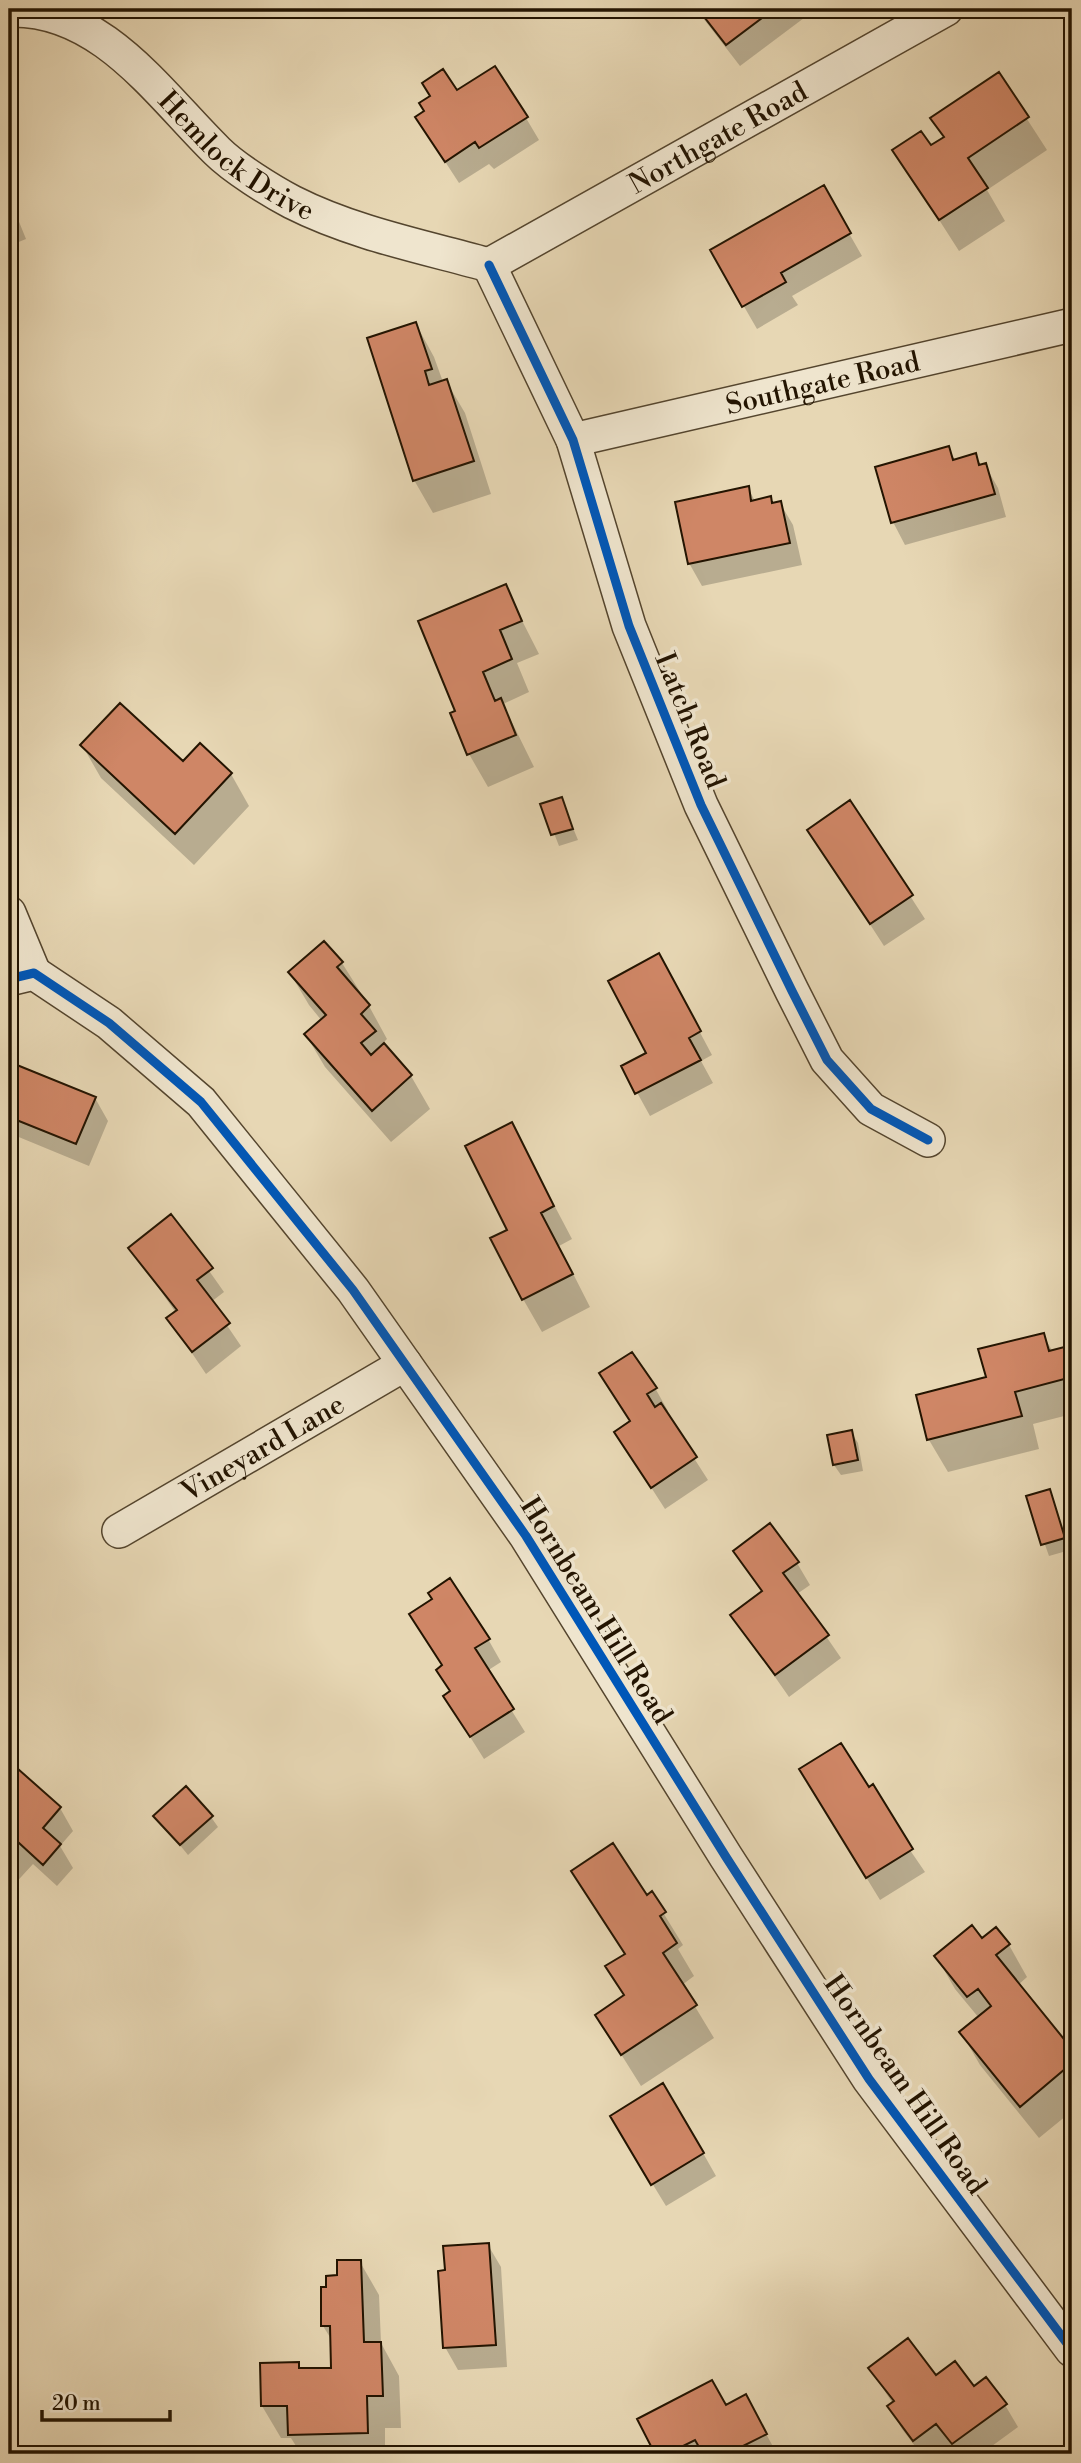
<svg xmlns="http://www.w3.org/2000/svg" width="1081" height="2463" font-family="'Libre Bodoni',serif">
	<style>
		.shadow { fill: #0003 }
		.building { fill: #cf8666; stroke: #231401; stroke-width: 2 }
		.lines { fill: none; stroke-linecap: round; stroke-linejoin: round }
		.street-casing { stroke: #54452e; stroke-width: 36 }
		.street { stroke: #efe5ce; stroke-width: 33 }
		.cycleway-casing { stroke: #efe5ce; stroke-width: 13 }
		.cycleway { stroke: #0057b8; stroke-width: 9 }
		.labels { text-anchor: middle; stroke-width: 7; stroke-linejoin: round; paint-order: stroke }
		.street-label { font-size: 28px; fill: #231401; stroke: #efe5ce }
	</style>
	<rect width="100%" height="100%" fill="#e7d7b4"/>
	<filter id="stains"><feTurbulence type="fractalNoise" baseFrequency=".00286" numOctaves="4"/><feColorMatrix values="0 0 0 0 .2 0 0 0 0 .09 0 0 0 0 .02 0 0 0 .5 -.17"/></filter>
	<radialGradient id="worn" r=".72"><stop offset=".6" stop-color="#630" stop-opacity="0"/><stop offset="1" stop-color="#630" stop-opacity=".3"/></radialGradient>
	<path class="shadow" d="M696 9H816L740 66Z
		M998 74 1047 150 987 190 1005 221 959 251 895 151 931 148 944 138 933 118Z
		M457 93 526 118 539 140 494 169 489 164 459 183 431 140 426 112Z
		M823 188 862 256 792 296 798 305 757 329 712 251Z
		M9 197 26 239 9 246Z
		M416 324 434 357 443 382 446 381 465 413 491 494 433 513 414 480Z
		M948 448 956 461 975 455 982 466 985 465 998 488 1006 517 905 545 893 522Z
		M748 488 755 501 770 498 773 504 780 503 793 525 802 565 702 586 689 563Z
		M505 587 539 654 517 663 529 692 503 704 534 767 488 787 469 754 452 714 458 712Z
		M82 745 231 774 249 806 194 865 101 778Z
		M561 799 578 840 559 846 543 805Z
		M850 803 925 919 884 946 809 830Z
		M324 943 342 963 369 1006 387 1039 382 1044 411 1076 430 1109 391 1142 325 1067 306 1035 322 1021 309 1005 290 973Z
		M671 978 712 1055 701 1061 713 1083 650 1116 623 1067 648 1053Z
		M13 1065 95 1098 108 1121 89 1166 9 1133V1076Z
		M512 1125 572 1239 559 1246 590 1307 542 1332 523 1299 509 1230Z
		M171 1217 224 1292 211 1302 241 1346 206 1374 169 1319 176 1313 131 1248Z
		M1043 1335 1053 1352 1071 1347 1072 1349V1414L1033 1424 1039 1449 948 1472 929 1440 918 1397 988 1378Z
		M601 1374 655 1388 668 1411 665 1413 708 1480 665 1509 616 1433 631 1423Z
		M851 1432 858 1443 863 1471 841 1475 834 1465Z
		M1049 1491 1070 1550 1049 1556 1028 1497Z
		M735 1552 797 1563 810 1585 797 1594 841 1658 789 1697 732 1615 762 1593Z
		M488 1639 501 1662 487 1671 525 1732 484 1759 445 1697 452 1693 439 1670Z
		M9 1763 60 1808 73 1831 60 1846 73 1868 57 1886 33 1864 11 1888 9 1886Z
		M868 1789 925 1872 880 1900 814 1792Z
		M156 1816 211 1817 218 1827 188 1855Z
		M573 1872 646 1897 651 1893 683 1945 678 1949 694 1976 682 1985 714 2038 641 2086 597 2016 625 1997 608 1967 625 1955Z
		M982 1941 1009 1945 1027 1977 1018 1985 1072 2051V2111L1039 2138 980 2065 961 2032 979 2018 955 1989 936 1956Z
		M625 2139 703 2153 716 2176 666 2206Z
		M488 2245 501 2267 507 2367 458 2370 445 2347 446 2272Z
		M360 2262 379 2295 381 2343 399 2376 401 2428H385V2454H301L291 2438H281L262 2406 298 2364 301 2370 333 2369V2342L323 2326 328 2288Z
		M870 2368 935 2377 974 2388 1005 2405 1018 2427 981 2454H957L950 2445 938 2454H921L902 2429 890 2407 893 2404Z
		M758 2419 777 2454H657L639 2420Z"/>
	<path class="building" d="M698 9H774L726 45Z
		M495 66 528 117 479 148 475 142 445 162 415 117 424 111 419 103 430 96 422 83 443 69 457 90Z
		M999 72 1029 117 968 158 988 188 939 220 892 150 921 131 931 145 944 137 930 118Z
		M824 185 851 233 781 273 786 282 742 307 710 250Z
		M416 322 432 369 425 371 429 385 447 379 474 461 413 481 367 338Z
		M949 446 953 460 976 453 979 465 986 463 995 494 891 523 875 467Z
		M749 486 751 501 771 496 772 503 781 501 790 543 688 564 675 502Z
		M506 584 522 621 500 630 512 659 483 672 495 701 501 698 516 735 467 755 450 713 455 711 418 621Z
		M120 703 183 761 200 743 232 773 175 834 80 745Z
		M562 797 573 829 551 835 540 804Z
		M850 800 913 895 870 924 807 830Z
		M324 941 343 962 337 967 370 1005 361 1014 376 1031 361 1043 371 1055 384 1043 412 1075 372 1111 304 1034 326 1015 288 972Z
		M659 953 701 1031 689 1038 701 1060 635 1094 621 1066 646 1053 608 981Z
		M12 1063 96 1097 76 1144 9 1117V1071Z
		M512 1122 554 1206 541 1213 573 1274 522 1300 490 1238 507 1230 465 1146Z
		M171 1214 213 1268 197 1280 230 1323 192 1352 166 1318 177 1310 128 1248Z
		M1044 1333 1049 1351 1072 1345V1377L1015 1392 1022 1416 927 1440 916 1395 986 1377 978 1349Z
		M632 1352 657 1388 647 1394 655 1407 661 1403 697 1457 651 1488 614 1432 630 1421 599 1373Z
		M852 1430 858 1460 833 1465 827 1435Z
		M1050 1489 1065 1538 1041 1545 1026 1496Z
		M770 1523 799 1562 783 1573 829 1635 775 1675 730 1615 762 1591 733 1551Z
		M450 1578 490 1639 475 1648 514 1709 470 1737 443 1696 450 1691 436 1670 442 1665 409 1614 432 1599 428 1593Z
		M841 1743 869 1787 873 1784 913 1849 866 1878 799 1769Z
		M9 1761 61 1807 43 1828 61 1844 43 1865 19 1843 9 1855Z
		M186 1786 213 1816 180 1845 153 1816Z
		M613 1843 647 1895 652 1891 666 1912 660 1916 677 1943 663 1953 697 2005 621 2055 595 2015 624 1995 605 1966 625 1954 571 1871Z
		M972 1925 982 1938 996 1927 1010 1944 996 1955 1072 2049V2063L1020 2107 959 2032 991 2006 978 1989 967 1997 934 1956Z
		M663 2083 704 2153 651 2185 610 2116Z
		M489 2243 496 2345 443 2348 438 2271 445 2270 443 2246Z
		M337 2260H361L364 2342H381L383 2396H367L368 2433 288 2435 287 2406H261L260 2363 299 2362V2368H331L330 2326H321V2287H326V2276L337 2275Z
		M908 2338 936 2375 955 2361 974 2386 986 2377 1007 2404 952 2444 936 2424 913 2441 887 2406 894 2401 868 2368Z
		M712 2380 726 2405 746 2394 767 2434 737 2449 740 2454H703L695 2440 667 2454H655L637 2419Z"/>
	<g class="lines">
		<g class="street-casing">
			<g id="street">
				<path id="s1" d="M9 10C101 7 158 93 217 151 234 168 271 191 292 202 353 233 424 247 489 265"/>
				<path d="M489 265 573 440 629 626 701 805 792 991 827 1060 871 1109 928 1140"/>
				<path id="s2" d="M489 265 946 9"/>
				<path id="s3" d="M573 440 1072 325"/>
				<path d="M9 913 34 973"/>
				<path d="M9 979 34 973 109 1023 201 1102 353 1290 526 1536 726 1857 869 2079 1072 2350"/>
				<path id="s4" d="M119 1531 405 1364"/>
			</g>
		</g>
		<use href="#street" class="street"/>
		<g class="cycleway-casing">
			<path id="cycleway" d="M489 265 573 440 629 626 701 805 792 991 827 1060 871 1109 928 1140
				M9 979 34 973 109 1023 201 1102 353 1290 526 1536 726 1857 869 2079 1072 2350"/>
		</g>
		<use href="#cycleway" class="cycleway"/>
	</g>
	<g class="labels">
		<g class="street-label">
			<text dy="10" stroke="none"><textPath href="#s2" startOffset="262">Northgate Road</textPath></text>
			<text dy="10" stroke="none"><textPath href="#s1" startOffset="278">Hemlock Drive</textPath></text>
			<text dy="10" stroke="none"><textPath href="#s3" startOffset="256">Southgate Road</textPath></text>
			<text transform="translate(691 720) rotate(68)" y="10">Latch Road</text>
			<text dy="10" stroke="none"><textPath href="#s4" startOffset="166">Vineyard Lane</textPath></text>
			<text transform="translate(597 1610) rotate(58)" y="10">Hornbeam Hill Road</text>
			<text transform="translate(906 2084) rotate(55)" y="10">Hornbeam Hill Road</text>
		</g>
	</g>
	<rect width="1081" height="2463" fill="none" stroke="#e7d7b4" stroke-width="35"/>
	<rect x="10" y="10" width="1060" height="2442" fill="none" stroke="#231401" stroke-width="3.5"/>
	<rect x="18" y="18" width="1046" height="2428" fill="none" stroke="#231401" stroke-width="2"/>
	<path d="M42 2410v10h128v-10" fill="none" stroke="#231401" stroke-width="3.5"/>
	<text x="52" y="2410" font-size="21" fill="#231401" stroke="#efe5ce" stroke-width="5" paint-order="stroke">20 m</text>
	<rect width="100%" height="100%" filter="url(#stains)"/>
	<rect width="100%" height="100%" fill="url(#worn)"/>
</svg>
